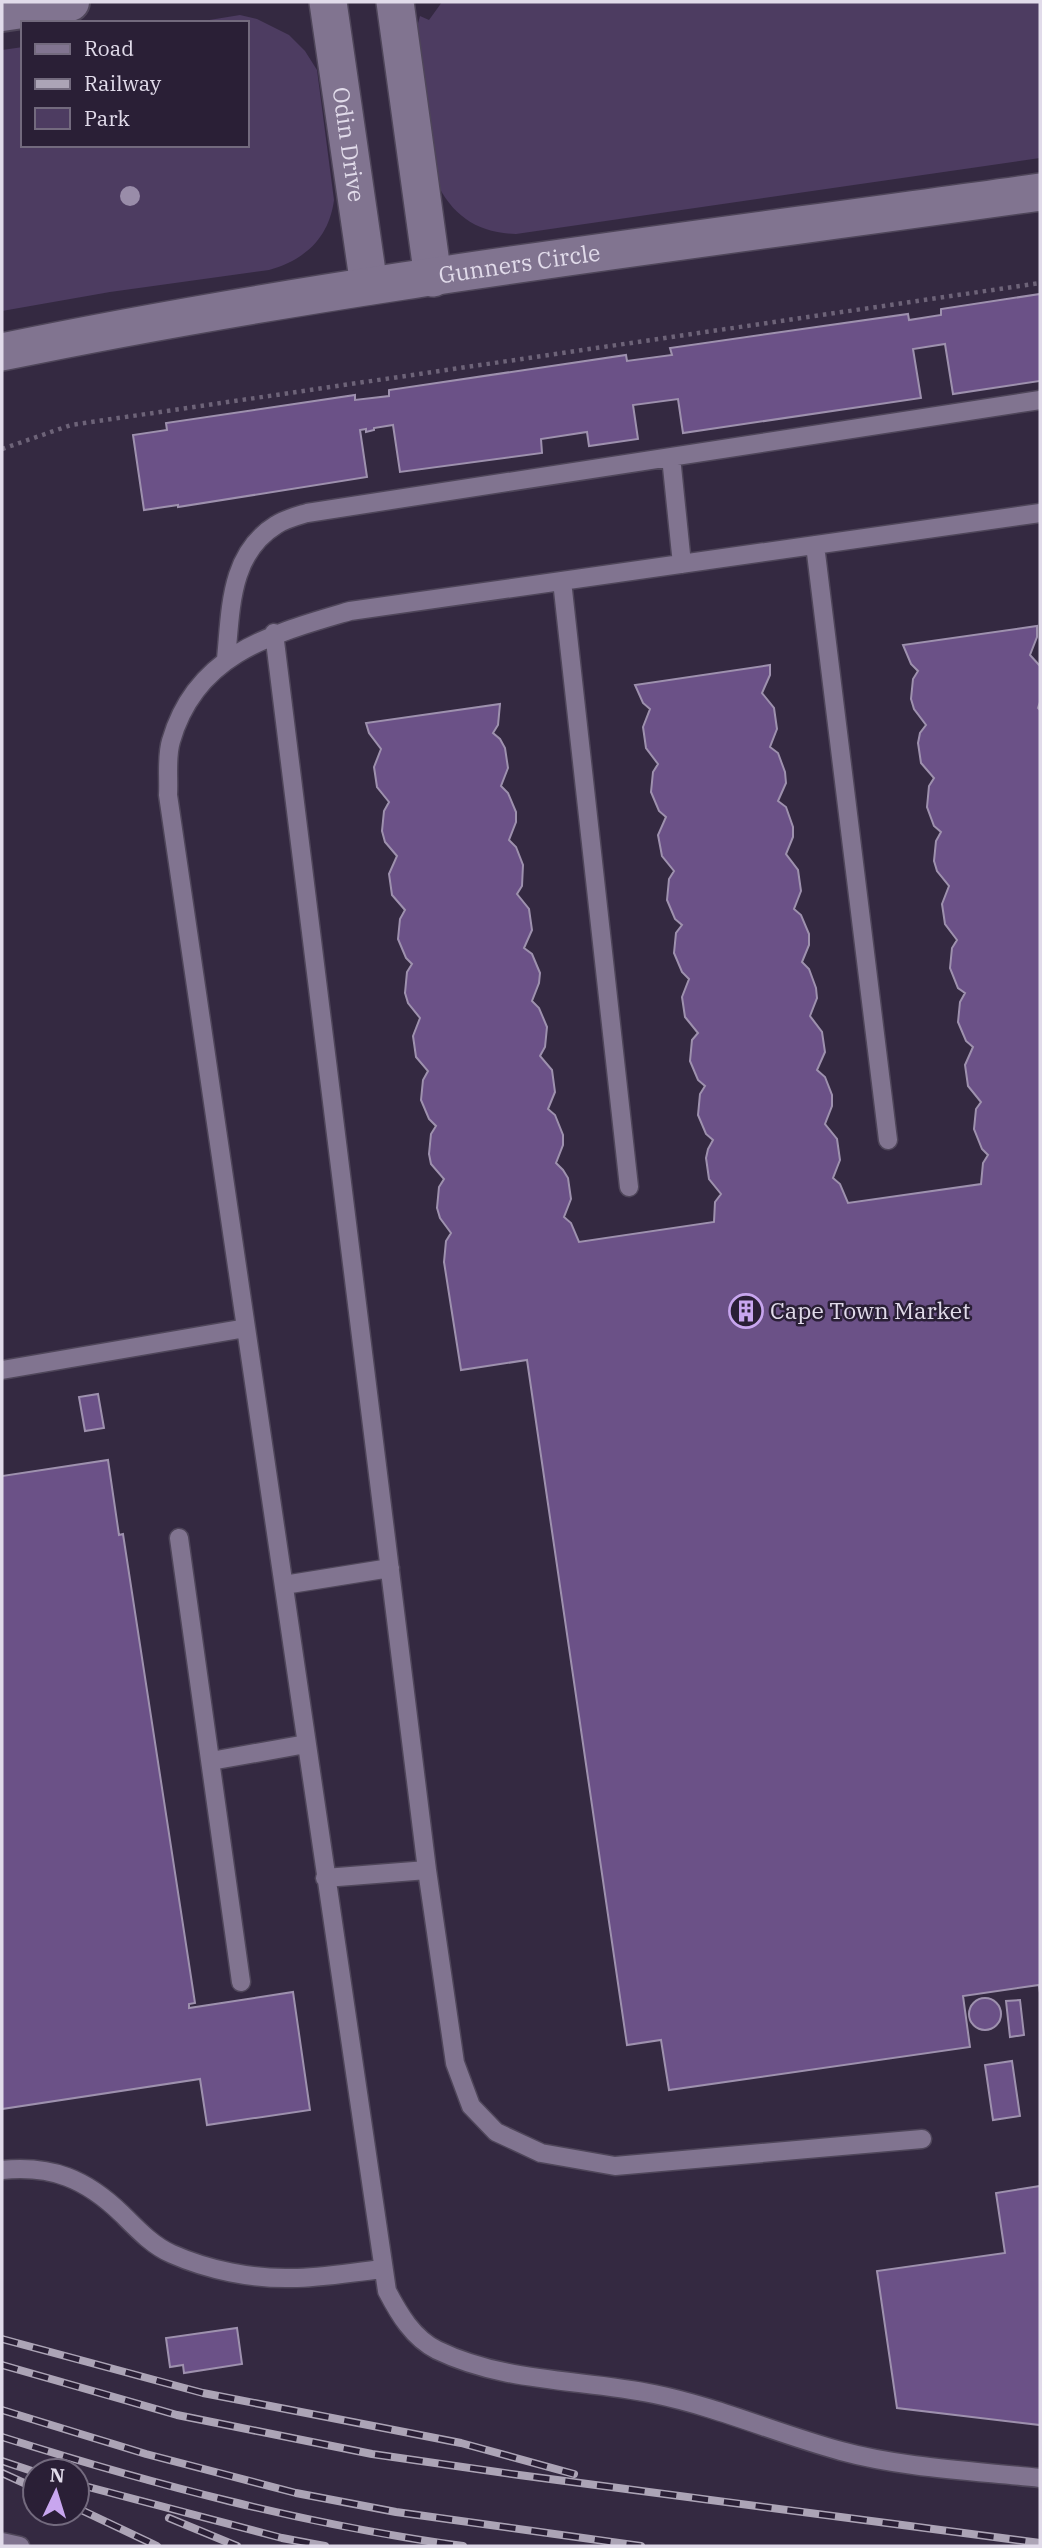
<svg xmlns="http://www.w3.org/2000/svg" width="1042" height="2548" font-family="'IBM Plex Serif',serif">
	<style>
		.green { fill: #4d3c61 }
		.building { fill: #6b5187; stroke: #9e91ae; stroke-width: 2 }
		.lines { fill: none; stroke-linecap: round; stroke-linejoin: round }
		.service-casing { stroke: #4f465a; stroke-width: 21 }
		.minor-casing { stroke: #4f465a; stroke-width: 40 }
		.secondary-casing { stroke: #4f465a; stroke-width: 42 }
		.path { stroke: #6d6378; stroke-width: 4.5; stroke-dasharray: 3.5 5; stroke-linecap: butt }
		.service { stroke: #817490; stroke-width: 18 }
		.minor { stroke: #817490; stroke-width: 37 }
		.secondary { stroke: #817490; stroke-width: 38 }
		.rail-casing { stroke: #aca4b6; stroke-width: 8 }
		.rail { stroke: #2a1f36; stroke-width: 5; stroke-dasharray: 16; stroke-linecap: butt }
		.tree { fill: #998ca9 }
		.labels { text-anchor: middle; stroke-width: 5; stroke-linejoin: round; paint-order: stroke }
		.street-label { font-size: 23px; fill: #e1dbea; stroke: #2a1f36 }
		.poi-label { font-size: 23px; fill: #e1dbea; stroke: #2a1f36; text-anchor: start }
	</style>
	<rect width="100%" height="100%" fill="#342941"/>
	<path class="green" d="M442 2H1040V158L516 234C478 233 452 216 436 181L416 31 420 16 429 20Z
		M240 15 257 19 289 35 305 51 317 70 334 200C329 238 305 260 269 270L110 292 2 311V50L23 47V145H247V23H191Z"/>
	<path class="building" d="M1040 294V381L953 394 945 344 913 349 921 398 683 433 678 399 633 405 638 439 589 446 587 432 541 439 542 453 400 472 393 425 374 428V430L366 432V429L360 430 367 477 178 507V505L144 510 133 435 167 430 166 423 355 395V400L389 396V390L626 355 627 361 672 355 670 348 908 314 909 320 941 315V309Z
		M1037 626V637L1030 655 1040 666V702L1038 708 1040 710V1993L1039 1985 963 1996 970 2047 669 2090 661 2040 627 2045 527 1360 461 1370 444 1262 446 1241 451 1233 440 1218 437 1208 439 1187 444 1179 431 1164 429 1154 431 1134 436 1126 429 1119 421 1100 423 1080 428 1071 416 1057 413 1036 420 1018 408 1003 405 993 407 972 412 964 406 958 398 939 400 919 405 910 392 895 389 874 397 856 385 842 382 831 384 811 389 802 377 787 374 767 381 749 369 733 366 723 500 704 498 725 493 733 500 739 505 748 508 768 501 786 508 793 516 812V822L509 840 516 847 523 865 522 886 517 894 529 909 532 930 524 948 532 954 540 973 539 983 532 1001 539 1008 547 1027 545 1047 540 1056 552 1070 555 1092 548 1109 555 1115 563 1135V1145L556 1163 563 1170 568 1178 571 1199 564 1217 571 1223 579 1242 714 1222 715 1202 721 1194 709 1179 706 1158 708 1149 713 1140 706 1134 698 1115 700 1094 705 1086 698 1080 690 1061 692 1040 698 1033 685 1017 682 997 689 979 682 972 674 953 676 933 682 925 675 919 667 900 669 879 674 871 662 856 658 835 666 817 659 811 651 792 653 772 658 764 646 748 643 727 650 709 643 703 635 685 770 665V675L762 693 774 708 777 729 770 747 778 753 785 772 786 783 778 801 786 807 793 827V837L786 854 798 870 801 891 794 909 801 915 809 934V945L802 962 809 969 816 988 817 998 810 1016 822 1032 825 1052 817 1070 825 1077 832 1095V1106L825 1124 837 1139 840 1160 833 1178 840 1184 848 1203 981 1184 983 1163 988 1155 982 1149 974 1129 976 1109 981 1102 968 1086 965 1065 973 1047 966 1041 958 1022 960 1002 965 993 958 988 950 968 952 948 957 940 945 924 942 904 949 886 937 871 934 861 936 841 941 832 934 826 927 807 929 786 934 778 921 763 918 743 920 733 926 725 914 709 911 699 913 679 918 671 911 664 903 645Z
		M98 1394 104 1428 85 1431 79 1397Z
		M108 1460 119 1535 123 1534 195 2003 189 2004V2008L293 1992 310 2110 207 2125 200 2079 2 2109V1476Z
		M969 2014a16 16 0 1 1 32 0a16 16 0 1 1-32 0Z
		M1020 2000 1024 2035 1010 2037 1006 2001Z
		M1012 2061 1020 2116 993 2120 985 2065Z
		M1040 2186V2425L897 2408 877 2271 1005 2253 996 2193Z
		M237 2328 242 2364 184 2373 183 2365 170 2367 166 2338Z"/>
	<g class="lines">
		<g class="service-casing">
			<path id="service" d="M671 457 682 564
				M1040 513 350 611C272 634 196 653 171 741 166 757 169 778 168 795L387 2291C399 2314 413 2338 437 2350 505 2383 581 2379 654 2394 718 2407 778 2434 841 2451 903 2468 976 2471 1040 2478
				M815 545 888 1140
				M562 581 629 1187
				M274 633 427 1870 455 2063 471 2106 496 2132 541 2153 615 2166 922 2139
				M226 659C231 610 229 554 276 525 285 519 297 516 307 513L1040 400
				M2 1370 246 1328
				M179 1538 241 1982
				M284 1585 390 1568
				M211 1761 306 1744
				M325 1878 427 1870
				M2 2170C52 2165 86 2179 122 2214 137 2229 153 2246 172 2254 208 2270 252 2279 292 2278 322 2278 353 2272 383 2269
				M2 2542 20 2546"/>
		</g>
		<g class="minor-casing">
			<g id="minor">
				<path id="s1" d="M328 2 369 286"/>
				<path d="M395 2 433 278"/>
				<path id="s2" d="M2 352C345 281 694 241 1040 192"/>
			</g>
		</g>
		<g class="secondary-casing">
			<path id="secondary" d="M2 12 70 2"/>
		</g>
		<path class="path" d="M2 449 71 425 1040 283"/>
		<use href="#service" class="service"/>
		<use href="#minor" class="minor"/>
		<use href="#secondary" class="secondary"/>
		<g class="rail-casing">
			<path id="rail" d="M2 2339 203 2393 461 2443 574 2474
				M2 2365 177 2415 372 2454 519 2475 1040 2543
				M2 2410 146 2454 296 2493 396 2512 641 2546
				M2 2437C152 2484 306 2525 463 2546
				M2 2461 35 2472
				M2 2473 35 2488
				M77 2484 282 2538 325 2546
				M77 2508 157 2546
				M169 2518 237 2546"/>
		</g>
		<use href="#rail" class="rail"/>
	</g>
	<circle class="tree" cx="130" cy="196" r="10"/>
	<defs>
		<g id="building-ring" transform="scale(1.75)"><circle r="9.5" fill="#2a1f36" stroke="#c8a6ef" stroke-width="1.5"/><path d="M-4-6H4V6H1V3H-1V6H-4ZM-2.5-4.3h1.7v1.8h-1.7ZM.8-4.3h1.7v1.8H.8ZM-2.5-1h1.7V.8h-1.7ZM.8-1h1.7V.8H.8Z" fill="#c8a6ef"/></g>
	</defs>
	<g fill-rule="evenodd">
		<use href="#building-ring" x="746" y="1311"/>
	</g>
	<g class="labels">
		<g class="street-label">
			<text dy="8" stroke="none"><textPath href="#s1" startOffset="144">Odin Drive</textPath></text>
			<text dy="8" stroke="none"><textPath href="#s2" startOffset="525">Gunners Circle</textPath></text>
		</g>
		<g class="poi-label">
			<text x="770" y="1319">Cape Town Market</text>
		</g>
	</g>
	<rect width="1042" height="2548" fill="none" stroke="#e1dbea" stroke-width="7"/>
	<rect x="21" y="21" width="228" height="126" fill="#2a1f36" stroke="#736a7e" stroke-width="2"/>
	<rect x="35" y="44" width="35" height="10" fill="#817490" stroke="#736a7e" stroke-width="2"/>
	<text x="84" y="56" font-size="21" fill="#e1dbea">Road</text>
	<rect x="35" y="79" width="35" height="10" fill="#aca4b6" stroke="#736a7e" stroke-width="2"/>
	<text x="84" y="91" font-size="21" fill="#e1dbea">Railway</text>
	<rect x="35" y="108" width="35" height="21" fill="#4d3c61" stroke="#736a7e" stroke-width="2"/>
	<text x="84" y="126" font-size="21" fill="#e1dbea">Park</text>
	<g transform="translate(56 2492) rotate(4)"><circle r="33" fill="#2a1f36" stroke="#736a7e" stroke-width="2"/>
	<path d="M0-5L12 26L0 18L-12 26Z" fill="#c8a6ef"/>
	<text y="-10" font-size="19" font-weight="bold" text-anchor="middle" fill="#e1dbea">N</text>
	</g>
</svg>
